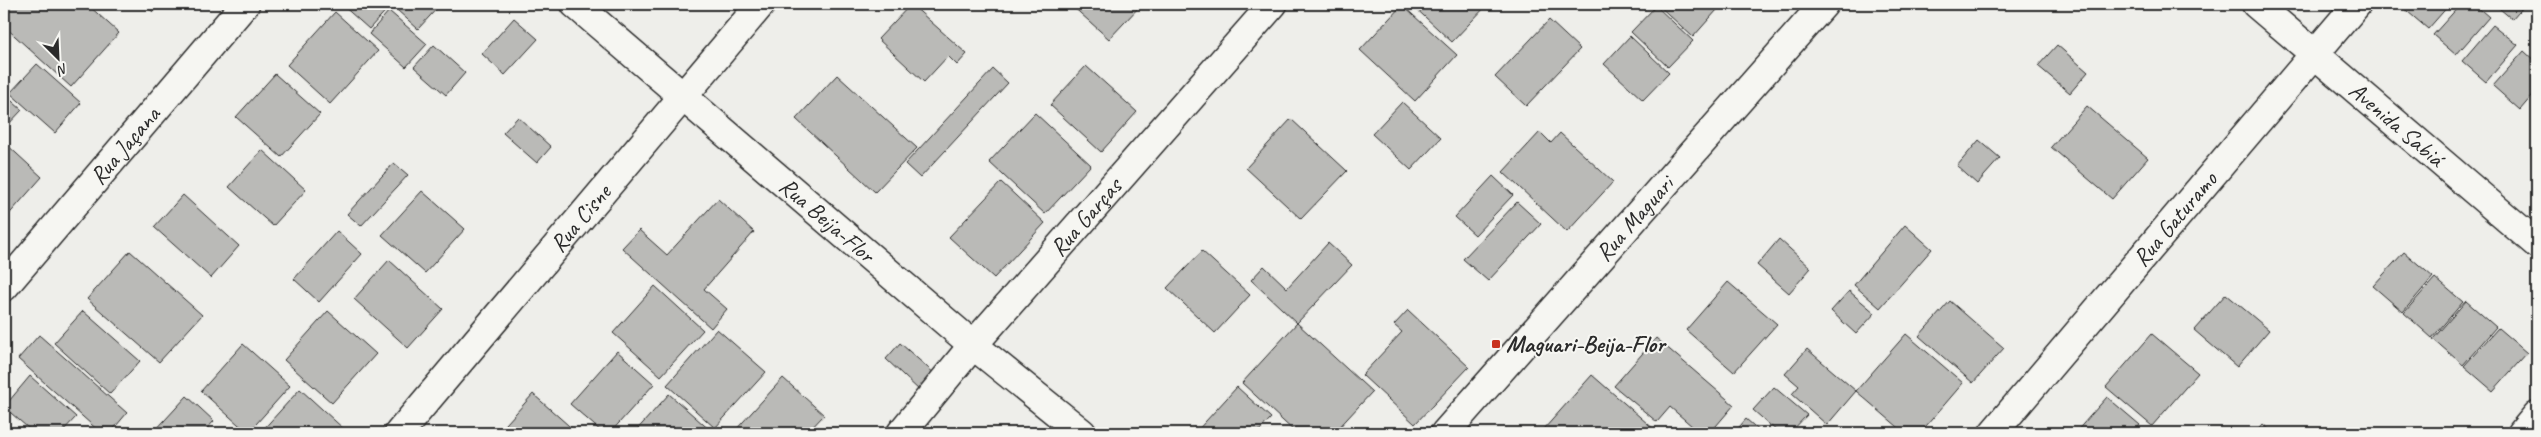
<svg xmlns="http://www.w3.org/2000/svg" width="2541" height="437" font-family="Caveat,sans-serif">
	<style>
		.building { fill: #babab7; stroke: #2b2b2b }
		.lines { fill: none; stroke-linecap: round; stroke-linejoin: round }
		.minor-casing { stroke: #2b2b2b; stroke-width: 31 }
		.minor { stroke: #f6f6f2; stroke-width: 28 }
		.poi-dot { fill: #c8321e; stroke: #f6f6f2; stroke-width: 2 }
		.labels { text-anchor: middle; stroke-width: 4; stroke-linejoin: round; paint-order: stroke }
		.street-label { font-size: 24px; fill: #2b2b2b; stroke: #f6f6f2 }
		.poi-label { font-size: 24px; font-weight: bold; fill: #2b2b2b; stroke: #f6f6f2; text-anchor: start }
	</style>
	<rect width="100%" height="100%" fill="#eeeeea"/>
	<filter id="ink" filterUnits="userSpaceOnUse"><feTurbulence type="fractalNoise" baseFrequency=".02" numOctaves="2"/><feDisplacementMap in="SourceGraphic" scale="10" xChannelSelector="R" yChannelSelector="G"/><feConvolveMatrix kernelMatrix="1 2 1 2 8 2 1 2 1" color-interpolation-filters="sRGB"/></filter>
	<g filter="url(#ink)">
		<path class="building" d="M12 4H87L119 33 71 87 4 26V13Z
			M144 4H160L153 12Z
			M341 4H392L369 29Z
			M403 4H441L418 29 397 10Z
			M911 4 967 54 957 65 948 56 924 82 878 39Z
			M1070 4H1137L1140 6 1109 39Z
			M1411 4H1488L1452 42Z
			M1657 4H1710L1717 10 1693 37Z
			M2404 4H2450L2428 29 2401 6Z
			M2461 4H2474L2489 17 2456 55 2433 35Z
			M2494 4H2525L2512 19Z
			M1402 5 1457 55 1415 101 1360 50Z
			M1656 6 1693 41 1668 67 1631 32Z
			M389 11 427 44 406 67 369 34Z
			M335 12 378 51 330 104 287 65Z
			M514 18 538 39 505 75 482 54Z
			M1549 20 1580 49 1526 106 1495 77Z
			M2493 25 2518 45 2486 82 2462 61Z
			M1630 36 1669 73 1643 100 1604 64Z
			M434 45 465 73 446 95 414 67Z
			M2057 45 2088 72 2070 93 2038 66Z
			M2524 51 2537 63V90L2520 110 2493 86Z
			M37 64 81 103 55 133 10 93Z
			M1086 66 1137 112 1101 152 1050 105Z
			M993 69 1008 83 920 178 905 164Z
			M275 74 320 114 281 157 236 117Z
			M837 75 917 148 875 192 796 119Z
			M4 94 22 110 6 127 4 125Z
			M1402 102 1441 138 1411 170 1372 134Z
			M2087 106 2148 158 2112 199 2051 147Z
			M1035 113 1091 165 1045 214 989 162Z
			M518 117 551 147 537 163 503 133Z
			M1291 119 1347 171 1301 219 1246 168Z
			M1540 132 1551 143 1560 133 1613 182 1567 232 1503 172Z
			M1979 140 2000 158 1977 184 1957 166Z
			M4 142 42 177 4 220Z
			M262 150 306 190 273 226 229 187Z
			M394 163 408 175 361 226 347 214Z
			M1493 176 1513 195 1475 235 1455 217Z
			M1001 182 1045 223 994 278 949 237Z
			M422 191 465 229 425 273 382 235Z
			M183 195 239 246 211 278 154 227Z
			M718 199 754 232 704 289 727 309 711 328 622 248 639 230 667 255Z
			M1517 202 1541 224 1488 281 1463 259Z
			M1905 225 1932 249 1880 308 1854 285Z
			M337 231 362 254 319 302 294 279Z
			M1779 239 1811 268 1789 293 1757 265Z
			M1328 243 1352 265 1297 323 1251 280 1264 266 1287 288Z
			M130 251 202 315 159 362 87 299Z
			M1202 251 1250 295 1215 333 1167 288Z
			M2404 252 2433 277 2403 312 2373 286Z
			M389 260 443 309 408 348 354 299Z
			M2435 278 2463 302 2432 338 2404 313Z
			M1728 282 1777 324 1734 372 1686 330Z
			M655 286 703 330 661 376 613 333Z
			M1849 291 1875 313 1856 334 1831 311Z
			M2226 294 2269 330 2237 367 2194 330Z
			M1950 301 2004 348 1973 383 1919 336Z
			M2466 301 2496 327 2463 365 2433 339Z
			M1408 310 1469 367 1415 424 1362 375 1402 332 1394 325Z
			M83 311 140 361 110 394 54 343Z
			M328 311 376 354 332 403 284 360Z
			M1297 323 1372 392 1334 433H1296L1242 383Z
			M2498 328 2527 353 2493 391 2464 366Z
			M717 329 766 372 715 428 667 385Z
			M1906 334 1963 383 1920 433H1905L1856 391Z
			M2152 334 2198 373 2152 426 2106 387Z
			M39 335 127 413 110 433H101L18 359Z
			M1656 338 1734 405 1710 433H1700L1670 407 1657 422 1614 386Z
			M900 343 936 375 921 392 886 359Z
			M243 344 290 386 248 433 201 391Z
			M1807 349 1856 391 1827 425 1792 394 1799 386 1785 374Z
			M617 351 654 384 610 433H603L570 404Z
			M1592 375 1656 431 1654 433H1549L1544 429Z
			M30 376 76 417 61 433H34L4 407Z
			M783 378 824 415 807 433H733Z
			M1237 387 1271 418 1257 433H1195Z
			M1774 387 1807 415 1790 433H1779L1753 410Z
			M300 389 346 431 344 433H260Z
			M533 394 577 433H498Z
			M669 394 712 432 711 433H634Z
			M187 396 214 421 203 433H153Z
			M2107 397 2140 425 2133 433H2075Z
			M1746 419 1762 433H1734Z
			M4 423 15 433H4Z
			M2263 424 2273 433H2255Z"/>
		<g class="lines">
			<g class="minor-casing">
				<g id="minor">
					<path id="s1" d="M575 4 973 345 1082 433"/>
					<path id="s2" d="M2256 4 2537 244"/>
					<path id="s3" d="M4 287 245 4"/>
					<path id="s4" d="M399 433 761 4"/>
					<path id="s5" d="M901 433 973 345 1273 4"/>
					<path id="s6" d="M1445 433 1824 4"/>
					<path id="s7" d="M1993 433 2357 4"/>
					<path d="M2522 433 2537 415"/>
				</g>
			</g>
			<use href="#minor" class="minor"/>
		</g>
	</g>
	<rect class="poi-dot" x="1491" y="339" width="10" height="10" rx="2.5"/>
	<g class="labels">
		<g class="street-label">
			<text dy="8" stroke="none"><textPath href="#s2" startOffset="185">Avenida Sabiá</textPath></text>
			<text dy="8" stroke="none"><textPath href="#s3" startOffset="186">Rua Jaçana</textPath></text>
			<text dy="8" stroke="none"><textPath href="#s5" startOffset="284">Rua Garças</textPath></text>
			<text dy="8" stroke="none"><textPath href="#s4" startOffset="281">Rua Cisne</textPath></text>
			<text dy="8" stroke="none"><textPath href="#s6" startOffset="286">Rua Maguari</textPath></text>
			<text dy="8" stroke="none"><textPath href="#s7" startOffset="281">Rua Gaturamo</textPath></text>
			<text dy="8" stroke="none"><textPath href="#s1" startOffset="332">Rua Beija-Flor</textPath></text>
		</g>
		<g class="poi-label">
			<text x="1506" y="352">Maguari-Beija-Flor</text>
		</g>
	</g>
	<rect width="2541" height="437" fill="none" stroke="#f6f6f2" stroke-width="20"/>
	<rect x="10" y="10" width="2521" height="417" fill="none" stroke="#2b2b2b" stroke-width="2" filter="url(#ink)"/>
	<g transform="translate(58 58) rotate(156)" stroke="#f6f6f2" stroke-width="4" paint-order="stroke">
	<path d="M0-4L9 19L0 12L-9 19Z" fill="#2b2b2b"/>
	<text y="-8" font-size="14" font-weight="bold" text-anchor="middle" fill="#2b2b2b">N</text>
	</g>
</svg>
